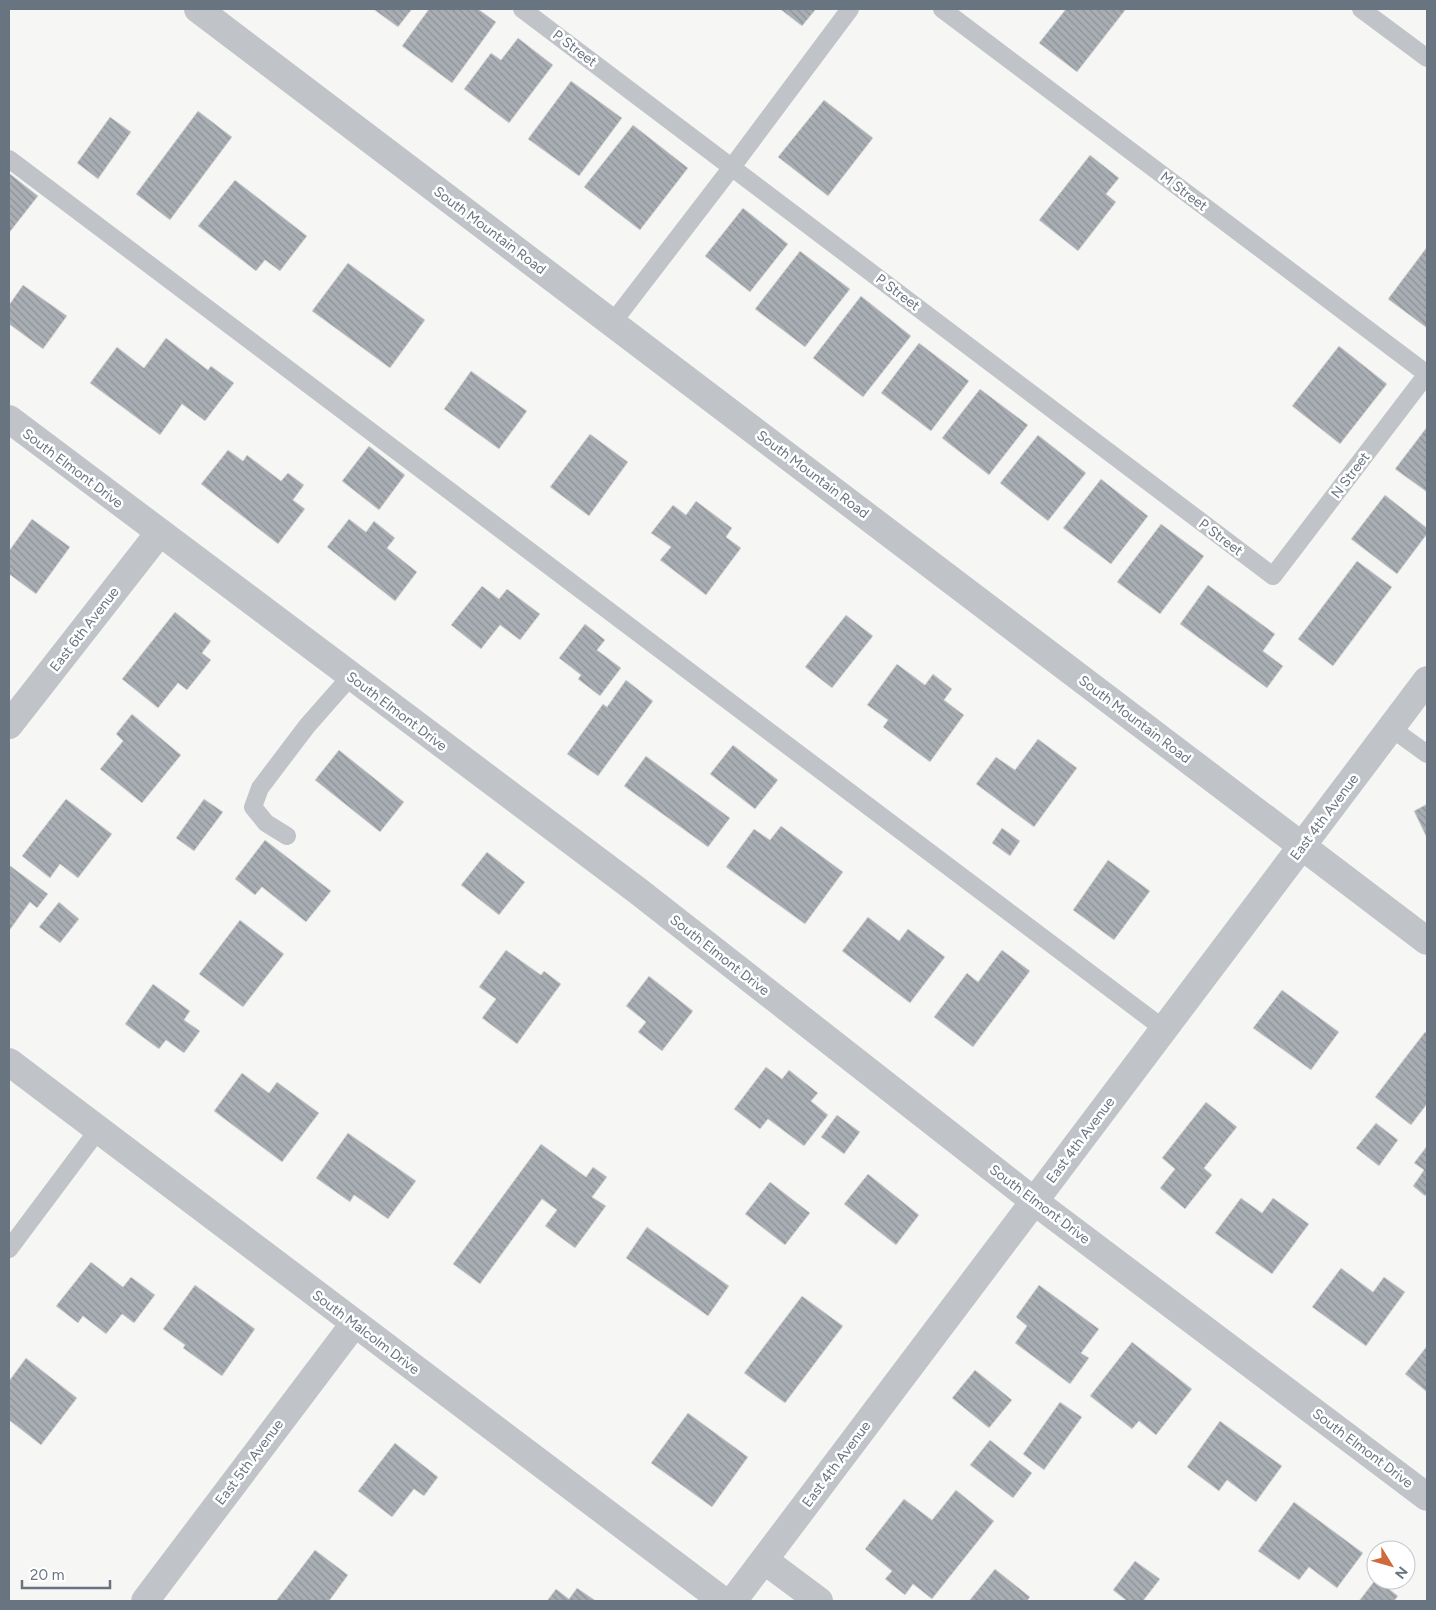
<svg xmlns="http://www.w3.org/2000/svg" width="1436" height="1610" font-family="Figtree,sans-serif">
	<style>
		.building { fill: url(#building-back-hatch); stroke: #d8d8d6 }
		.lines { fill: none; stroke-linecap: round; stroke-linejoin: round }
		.service { stroke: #c0c3c7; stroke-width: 18 }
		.minor { stroke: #c0c3c7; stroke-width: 28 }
		.labels { text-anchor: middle; stroke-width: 5; stroke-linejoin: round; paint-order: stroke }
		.street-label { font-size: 14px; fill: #697481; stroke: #fff }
	</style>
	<defs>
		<pattern id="building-back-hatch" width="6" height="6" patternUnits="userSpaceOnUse" patternTransform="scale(1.25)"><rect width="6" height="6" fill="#a8aeb3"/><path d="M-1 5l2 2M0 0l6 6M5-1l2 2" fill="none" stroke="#8d9297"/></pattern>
	</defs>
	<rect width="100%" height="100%" fill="#f6f6f4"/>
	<path class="building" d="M373 9H412L398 27Z
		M429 9H478L496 22 452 83 402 46Z
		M780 9H816L802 26Z
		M1066 9H1126L1077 72 1039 43Z
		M518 38 553 65 509 123 464 89 491 53 501 60Z
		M571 81 622 118 579 176 528 139Z
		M824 100 873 138 828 196 778 157Z
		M198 111 232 137 170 220 136 194Z
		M110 117 131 132 98 179 77 163Z
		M633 125 688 168 640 230 584 187Z
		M1090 155 1119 178 1106 194 1116 202 1078 251 1039 220Z
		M9 173 38 196 9 233Z
		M235 180 307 236 280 271 265 260 256 271 198 226Z
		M743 208 788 244 750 292 705 256Z
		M1427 247V328L1388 299Z
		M800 251 850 289 805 347 755 309Z
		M348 263 425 320 390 368 312 311Z
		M23 285 67 316 43 349 9 324V305Z
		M861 296 911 336 863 397 813 358Z
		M166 338 208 370 211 366 234 383 205 421 182 404 160 435 90 383 117 347 144 368Z
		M919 343 969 381 931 431 881 393Z
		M1339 346 1387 384 1340 444 1292 406Z
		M471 371 527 411 499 449 444 409Z
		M980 389 1028 425 989 475 942 438Z
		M1427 427V492L1395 469Z
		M590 434 628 462 589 516 550 487Z
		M1038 435 1086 473 1048 521 1000 483Z
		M369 446 405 475 379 510 342 481Z
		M228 450 243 461 247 455 281 481 288 473 304 485 293 500 305 509 278 544 201 484Z
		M1101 479 1148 516 1111 564 1063 528Z
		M1385 495 1427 528V534L1397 574 1351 539Z
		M696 501 732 528 726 537 741 548 706 595 660 560 671 547 651 533 673 505 686 515Z
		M32 519 70 547 36 594 9 574V551Z
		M349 519 366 532 374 521 395 538 387 548 417 572 395 601 327 547Z
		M1161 524 1204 556 1160 614 1117 582Z
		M1357 561 1392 587 1333 666 1298 639Z
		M1208 585 1275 634 1263 651 1283 666 1267 688 1180 624Z
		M482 586 499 599 507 589 540 614 520 640 500 625 481 649 451 625Z
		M175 612 211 641 202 653 211 660 187 690 178 683 158 708 122 679Z
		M846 615 873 636 832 688 805 667Z
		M585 624 605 640 597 650 621 668 600 696 578 679 581 675 559 658Z
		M897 664 925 685 933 674 952 689 944 700 964 715 930 762 883 727 888 720 867 705Z
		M626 680 653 701 598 776 567 754 603 704 607 707Z
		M132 714 181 755 142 803 100 769 123 741 116 734Z
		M1038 739 1077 768 1034 827 976 784 996 757 1015 770Z
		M733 745 778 780 755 809 710 774Z
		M339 750 404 802 380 832 315 780Z
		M646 756 730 818 708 847 624 786Z
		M66 799 112 834 78 878 60 864 50 878 22 856Z
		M204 799 223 812 194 851 176 838Z
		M1427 804V835L1426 836 1414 811Z
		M781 826 843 872 805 924 726 867 754 829 770 840Z
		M1002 828 1020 841 1010 856 992 843Z
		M265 840 331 891 306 922 262 887 255 895 235 879Z
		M487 852 525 882 499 915 461 885Z
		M1108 860 1150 891 1114 940 1073 910Z
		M9 865 48 894 37 908 30 902 9 931Z
		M59 902 79 919 60 943 39 927Z
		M868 917 899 941 908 929 945 957 910 1003 842 951Z
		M240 920 284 954 243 1007 199 974Z
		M506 950 541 975 544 971 561 984 517 1044 482 1018 496 999 479 987Z
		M1002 950 1030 971 973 1047 934 1017 967 973 978 982Z
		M649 976 693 1011 662 1051 638 1032 646 1022 626 1006Z
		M153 984 190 1011 184 1020 200 1031 184 1053 166 1040 159 1049 125 1024Z
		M1282 990 1339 1032 1311 1070 1253 1028Z
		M1425 1032 1427 1033V1104L1411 1125 1375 1097Z
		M766 1067 782 1079 789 1070 818 1093 811 1101 828 1115 804 1146 768 1119 760 1129 734 1109Z
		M242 1073 269 1093 277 1082 319 1113 282 1162 214 1111Z
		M1206 1102 1237 1127 1204 1168 1212 1175 1185 1209 1160 1188 1175 1169 1162 1158Z
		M837 1115 860 1132 844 1154 821 1137Z
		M1376 1123 1398 1140 1379 1166 1356 1148Z
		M348 1133 416 1181 388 1219 354 1195 350 1202 316 1178Z
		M541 1144 586 1177 593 1167 607 1177 592 1197 606 1206 575 1248 545 1226 557 1210 542 1199 480 1284 453 1264Z
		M1427 1146V1193L1425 1196 1413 1186 1424 1170 1414 1163Z
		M868 1174 919 1215 896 1245 844 1204Z
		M770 1182 810 1213 785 1245 745 1214Z
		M1241 1198 1262 1213 1273 1198 1309 1224 1272 1274 1215 1233Z
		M647 1227 729 1286 708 1316 626 1258Z
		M91 1262 123 1287 131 1277 155 1295 134 1323 122 1314 106 1334 83 1316 78 1323 56 1306Z
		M1341 1268 1373 1292 1384 1277 1405 1292 1366 1346 1312 1307Z
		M195 1285 255 1329 222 1376 183 1348 185 1345 163 1329Z
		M1039 1285 1099 1329 1081 1353 1089 1358 1070 1384 1015 1343 1027 1326 1016 1317Z
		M802 1296 843 1326 785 1403 744 1373Z
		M1132 1342 1192 1389 1156 1435 1139 1421 1132 1429 1090 1396Z
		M1427 1346V1392L1405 1374Z
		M26 1358 77 1398 41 1445 9 1420V1381Z
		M975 1370 1012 1400 989 1428 952 1398Z
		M1060 1402 1082 1417 1044 1470 1023 1454Z
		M688 1413 748 1457 712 1507 651 1463Z
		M1220 1421 1282 1466 1256 1502 1227 1480 1219 1491 1187 1467Z
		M990 1440 1032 1473 1013 1498 970 1465Z
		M395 1443 438 1477 424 1496 414 1489 392 1517 358 1491Z
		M956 1490 994 1521 932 1599 913 1584 905 1595 885 1579 892 1571 865 1549 904 1499 932 1520Z
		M1294 1502 1363 1553 1337 1588 1309 1567 1299 1580 1258 1551Z
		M315 1550 348 1575 329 1601H276Z
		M1135 1561 1160 1579 1143 1601H1127L1113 1590Z
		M995 1569 1030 1597 1027 1601H969Z
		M1376 1579 1398 1596 1394 1601H1359Z
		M577 1588 596 1601H547L556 1589 569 1599Z"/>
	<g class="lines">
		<path class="service" d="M522 9 1273 576 1427 374
			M942 9 1427 374
			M1361 9 1427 58
			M9 159 1164 1029
			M613 322 732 167 850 9
			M1391 728 1427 754
			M287 836 266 823 253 807 260 788 307 726 351 676
			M9 1249 98 1130"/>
		<path class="minor" d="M198 9 1427 941
			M9 419 638 891 1034 1201 1427 1497
			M9 725 160 532
			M9 1062 723 1601
			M764 1560 819 1601
			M145 1601 354 1324
			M733 1601 1427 680"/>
	</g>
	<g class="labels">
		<g class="street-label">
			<text transform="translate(575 48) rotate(37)" y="5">P Street</text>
			<text transform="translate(1184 191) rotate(37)" y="5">M Street</text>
			<text transform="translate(490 230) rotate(37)" y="5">South Mountain Road</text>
			<text transform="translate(898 292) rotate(37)" y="5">P Street</text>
			<text transform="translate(73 468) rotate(37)" y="5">South Elmont Drive</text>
			<text transform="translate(813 474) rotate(37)" y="5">South Mountain Road</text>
			<text transform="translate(1350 475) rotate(-53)" y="5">N Street</text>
			<text transform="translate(1221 537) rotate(37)" y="5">P Street</text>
			<text transform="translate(84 629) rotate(-52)" y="5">East 6th Avenue</text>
			<text transform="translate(397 711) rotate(37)" y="5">South Elmont Drive</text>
			<text transform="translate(1135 719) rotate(37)" y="5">South Mountain Road</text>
			<text transform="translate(1324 817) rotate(-53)" y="5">East 4th Avenue</text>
			<text transform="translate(720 955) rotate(38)" y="5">South Elmont Drive</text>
			<text transform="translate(1080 1140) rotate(-53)" y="5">East 4th Avenue</text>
			<text transform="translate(1040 1204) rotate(37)" y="5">South Elmont Drive</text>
			<text transform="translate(366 1332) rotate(37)" y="5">South Malcolm Drive</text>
			<text transform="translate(1363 1448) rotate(37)" y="5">South Elmont Drive</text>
			<text transform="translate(249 1462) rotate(-53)" y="5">East 5th Avenue</text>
			<text transform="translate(836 1464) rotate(-53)" y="5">East 4th Avenue</text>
		</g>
	</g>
	<rect width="1436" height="1610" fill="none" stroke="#697481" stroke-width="20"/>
	<g transform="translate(1391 1565) rotate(127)"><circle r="24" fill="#ffffff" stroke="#c3c7cd"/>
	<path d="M0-4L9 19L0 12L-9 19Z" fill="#cf6a3b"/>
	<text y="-8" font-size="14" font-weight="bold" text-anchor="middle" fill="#697481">N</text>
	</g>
	<path d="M22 1580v8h88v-8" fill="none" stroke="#697481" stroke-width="2.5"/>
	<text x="30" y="1580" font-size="15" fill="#697481" stroke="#ffffff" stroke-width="4" paint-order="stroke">20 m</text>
</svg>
